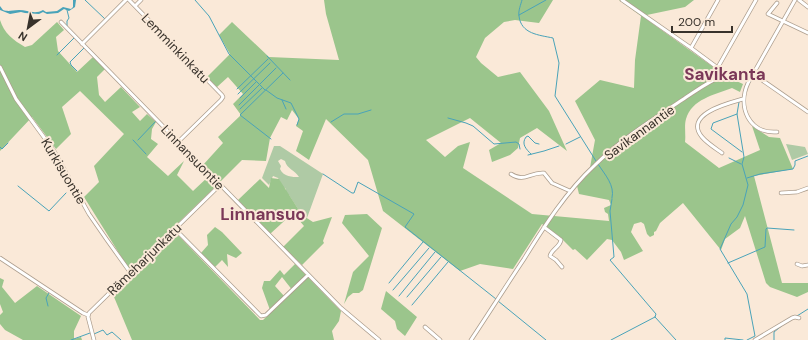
<svg xmlns="http://www.w3.org/2000/svg" width="808" height="340" font-family="'DM Sans',sans-serif">
	<style>
		.green { fill: #afcaa5; fill-rule: evenodd }
		.forest { fill: #9bc58c }
		.water { fill: #49a3b9 }
		.lines { fill: none; stroke-linecap: round; stroke-linejoin: round }
		.stream { stroke: #49a3b9; stroke-width: 1 }
		.minor-casing { stroke: #ad9e8e; stroke-width: 4.5 }
		.minor { stroke: #fff; stroke-width: 3 }
		.labels { text-anchor: middle; stroke-width: 4; stroke-linejoin: round; paint-order: stroke }
		.street-label { font-size: 13px; fill: #38322b; stroke: #fae9d8 }
		.district-label { font-size: 17px; font-weight: bold; fill: #7b3858; stroke: #fae9d8 }
	</style>
	<rect width="100%" height="100%" fill="#fae9d8"/>
	<path class="green" d="M786 144 805 147 808 154 792 160Z
		M274 146H280L323 174 307 218 300 212 289 195 282 199 286 189 283 187 278 178 273 176 269 185 262 178ZM281 159 285 161C287 169 295 170 299 177 292 177 284 177 280 169L281 166 278 161Z"/>
	<path class="forest" d="M324 0H553L539 23 515 20 504 22 485 38 476 57 481 63 498 77 520 72 549 111 567 151 537 128 520 138 518 148 510 155 492 162 489 150 501 143 470 118 426 140 445 157 458 146 470 142 463 168 532 214 609 221 608 214 605 212 604 208 611 205 609 200 579 194 577 186 589 173 595 140 575 101 600 80 634 88 635 60 641 16 619 0H694L685 7 642 16 716 69 723 81 732 79 743 84 740 92 732 88C714 95 692 99 686 119 684 126 686 135 685 142L719 168 760 150 752 126 769 137 780 138 793 169 754 176 782 283H808V292L797 297 770 287 766 283 745 216 740 228 725 239 721 250 683 203 660 223 656 231 654 232V235L650 237 647 234 644 224 641 222 634 224 631 232 643 251 624 260 621 252 612 240 607 239 587 260 575 249 573 250 560 237 542 224 513 269 480 264 460 271 383 211 368 160 326 119 309 160 296 151 303 131 296 126 299 119 292 110 287 120 281 117 270 138 266 161 242 160 220 182 203 165 223 143 218 137 241 115 233 104 243 94 228 77 217 87 207 77 230 54 219 35 232 22 269 57 339 60 326 14Z
		M0 20C4 33 13 40 25 47L32 45 57 22 64 30 56 37 58 51 77 72 93 57 105 69 97 77 99 95 105 102 121 87 140 107 132 112 140 121 147 114 156 122 152 129 151 139 158 144 147 157 168 176 184 161 177 175 193 191 209 176 217 185 172 229 260 320H263L293 291 282 277 275 286 284 296 270 310 262 288 264 281H270L280 270 284 275 295 264 341 311 339 321 332 331 334 340H132L114 297 132 274 84 197 99 182 94 166 124 134 80 91 62 107 71 134 56 149 32 117 0 151Z
		M271 178 279 179 302 215 313 222 332 217 323 241 324 243 302 265 283 247 304 226 293 213 270 234 238 200 260 179 269 188Z
		M367 214 382 228 363 290 359 293H353L348 297 344 304 353 272 369 256 342 223 345 215Z
		M215 227 222 232 242 253 236 258 227 254 228 267 222 260 215 267 201 253 208 245 207 235Z
		M0 278 4 280 2 287 15 303 37 286 81 316 74 331V339L81 337 82 340H23L5 330 0 324V315L3 312 0 304Z
		M386 291 417 317 405 336 397 329 395 321 381 309Z"/>
	<path class="water" d="M73 0H76L75 7 69 11 64 9 58 13 47 14 43 12 39 14 25 13 21 12 10 14 0 10V6L3 10C9 12 12 10 19 10 27 10 35 15 43 10L46 12 57 11 63 7 71 9 73 7Z"/>
	<g class="lines">
		<path class="stream" d="M85 0 105 19
			M195 0 209 16 229 54 265 90
			M522 0C521 4 518 11 519 16 521 34 539 35 553 38L559 63 555 96 596 161
			M67 10 69 18 67 21V26
			M519 15 546 0
			M57 55 75 37
			M267 56 290 80
			M77 71 71 65 70 62 84 48
			M237 89 268 59
			M266 90 277 98 291 103 299 119 297 125
			M238 94 270 63
			M240 98 256 82
			M282 100 286 109
			M739 102 737 114 744 157 742 164 748 185 743 205 737 217 731 224 720 249 747 294 755 336 747 340
			M239 105 276 68
			M240 109 262 88
			M737 114 713 123 711 129 742 152
			M448 118 466 123 473 126 494 144 516 142 519 144 520 149
			M331 122 344 114H358L371 110
			M271 139 240 115 283 73
			M133 140 146 154
			M138 140 156 121
			M566 144 580 137
			M0 147 2 149 8 143
			M531 154C526 149 521 144 526 137L528 136 535 143 539 144
			M528 155 544 151 559 146
			M729 158 741 164
			M598 164C605 175 615 185 612 198
			M323 174 352 193H354L358 182 414 214 405 227 496 299
			M747 178 760 174 793 169 795 165V161L808 156
			M18 186 49 211 66 193
			M728 263 765 247 766 229 767 228 794 230
			M389 283 423 242
			M393 290 429 248
			M399 296 435 252
			M407 297 441 257
			M498 301 546 340
			M412 305 448 262
			M48 306 46 298 49 293
			M797 316 808 309
			M655 317 676 340
			M93 332 94 334 103 330 107 335 112 332 121 340
			M71 340 90 333
			M611 340 655 317 656 314 610 260 614 257 610 211 612 199
			M725 340V338L743 340
			M774 340V332L784 324"/>
		<g class="minor-casing">
			<path id="minor" d="M129 0 222 95 223 97 221 100 178 142
				M622 0 691 48 726 74
				M799 0 808 7
				M777 3 768 14 808 33
				M135 6 141 0
				M61 22 341 308 379 340
				M82 44 126 0
				M691 48 718 0
				M0 67 16 99 54 151 89 214 107 240 130 272
				M718 67 756 0
				M777 132C749 134 737 107 748 83L795 0
				M722 153C715 148 707 143 702 137 683 114 729 103 743 99
				M511 174C525 183 529 172 544 173L552 183 570 191
				M781 193 797 192 808 188
				M544 227 561 240C560 247 551 250 550 256L556 260 562 267
				M175 229 261 316 266 315 308 275
				M0 258 83 313 88 315
				M797 264 802 266 808 265
				M425 327 440 340
				M94 340 88 317 89 313 220 185
				M471 340C489 313 506 286 524 259 545 225 566 192 595 165 621 139 652 120 682 100 707 84 728 64 759 78L808 112
				M755 340 792 318 795 317 799 318"/>
		</g>
		<use href="#minor" class="minor"/>
	</g>
	<g class="labels">
		<g class="street-label">
			<text transform="translate(176 48) rotate(46)" y="5">Lemminkinkatu</text>
			<text transform="translate(639 132) rotate(-36)" y="5">Savikannantie</text>
			<text transform="translate(193 157) rotate(46)" y="5">Linnansuontie</text>
			<text transform="translate(64 171) rotate(59)" y="5">Kurkisuontie</text>
			<text transform="translate(144 259) rotate(-44)" y="5">Rämeharjunkatu</text>
		</g>
		<g class="district-label">
			<text x="725" y="80">Savikanta</text>
			<text x="263" y="220">Linnansuo</text>
		</g>
	</g>
	<g transform="translate(28 28) rotate(212)" stroke="#fae9d8" stroke-width="3" paint-order="stroke">
	<path d="M0-3L7 15L0 10L-7 15Z" fill="#38322b"/>
	<text y="-6" font-size="11" font-weight="bold" text-anchor="middle" fill="#38322b">N</text>
	</g>
	<path d="M672 26v6h60v-6" fill="none" stroke="#38322b" stroke-width="2"/>
	<text x="678" y="26" font-size="12" fill="#38322b" stroke="#fae9d8" stroke-width="3" paint-order="stroke">200 m</text>
</svg>
